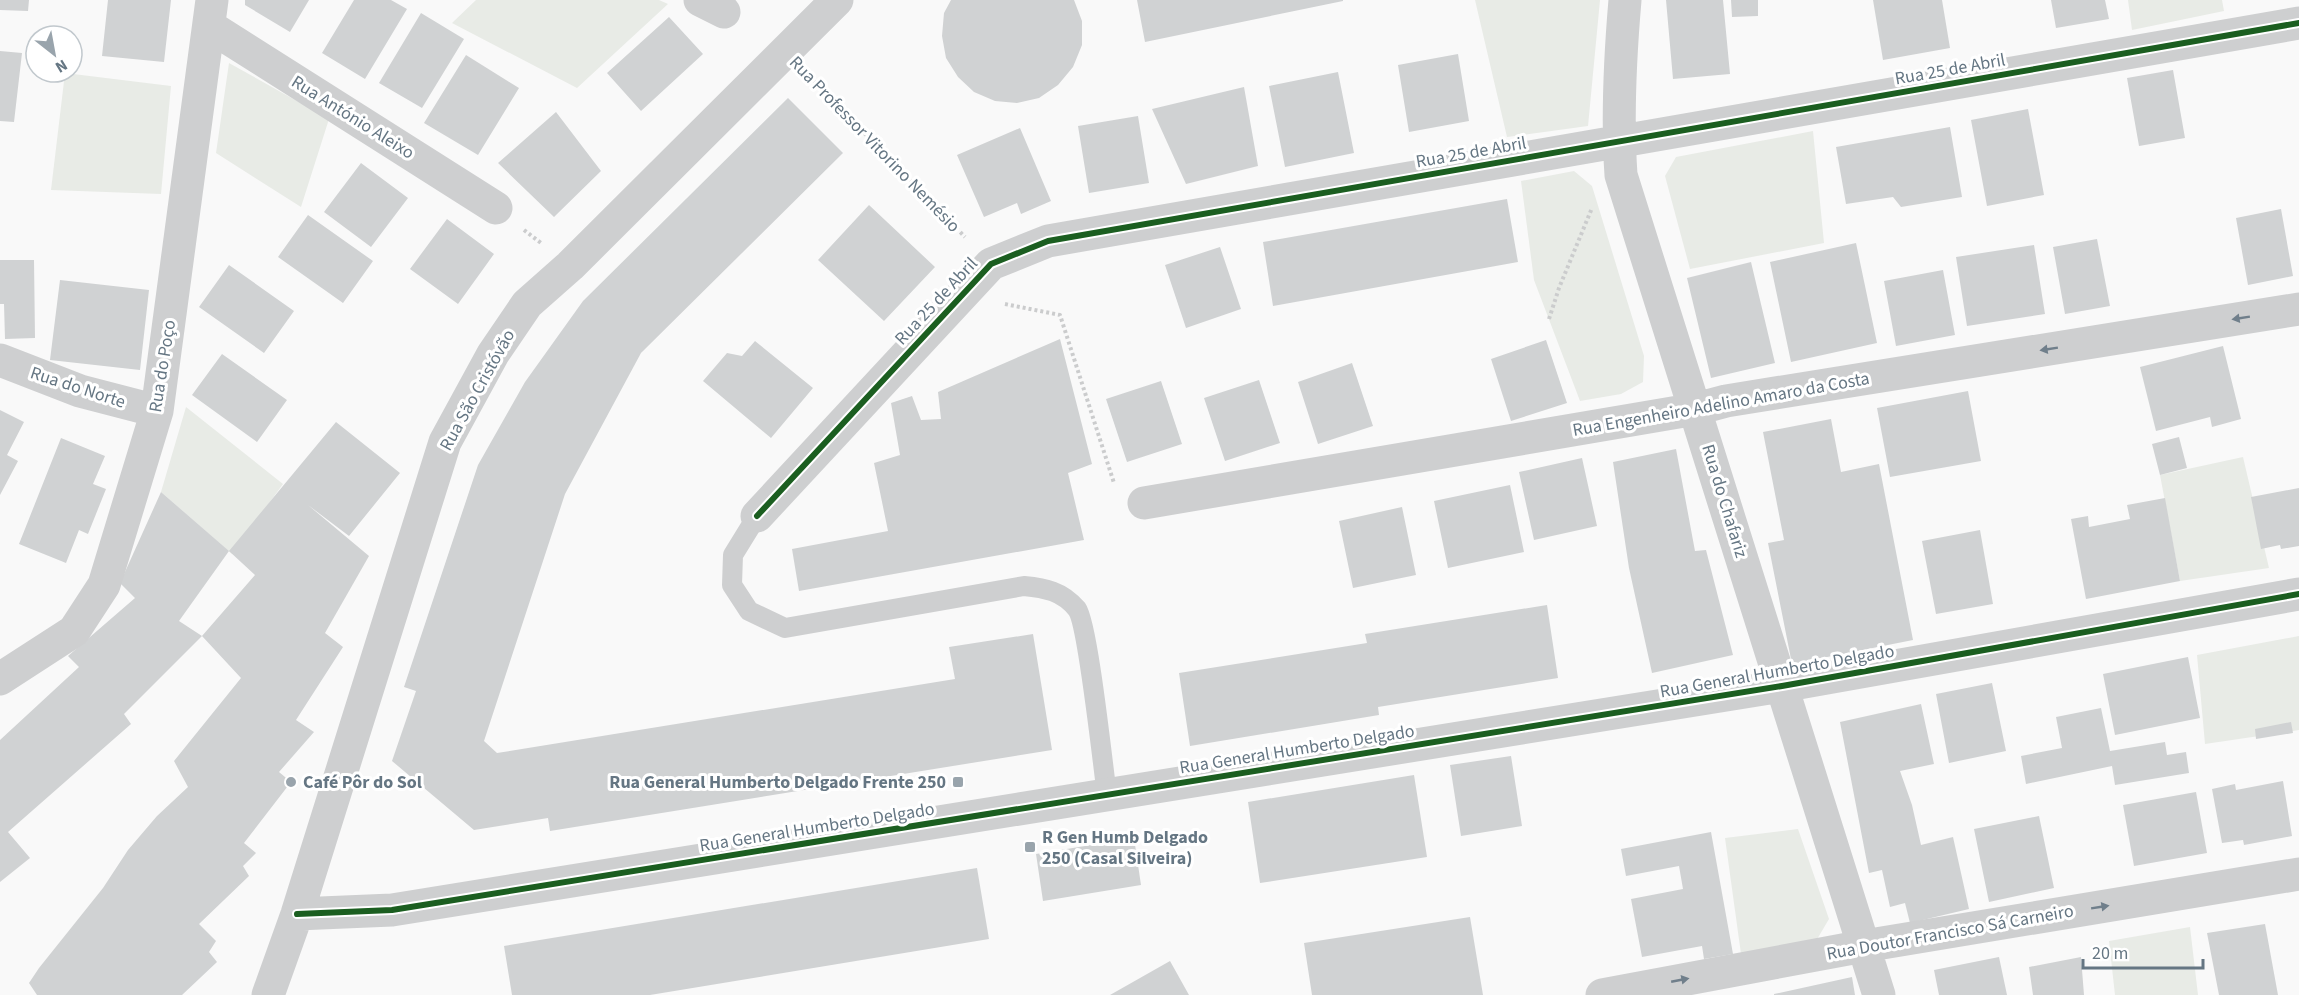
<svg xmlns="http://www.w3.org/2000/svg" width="2299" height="995" font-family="'Source Sans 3',sans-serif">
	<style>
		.green { fill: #e8ebe6 }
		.building { fill: #d0d2d3 }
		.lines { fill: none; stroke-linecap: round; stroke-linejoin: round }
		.path { stroke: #cbcccd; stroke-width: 4; stroke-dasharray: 3 3; stroke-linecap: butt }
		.service { stroke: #cecfd0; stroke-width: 20 }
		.minor { stroke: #cecfd0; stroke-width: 33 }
		.cycleway-casing { stroke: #fff; stroke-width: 10 }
		.cycleway { stroke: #1b5e20; stroke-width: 6 }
		.oneway { fill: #707f8b }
		.poi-dot { fill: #99a4ac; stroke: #fff; stroke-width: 2 }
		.labels { text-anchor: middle; stroke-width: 6; stroke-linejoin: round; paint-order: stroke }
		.street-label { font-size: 18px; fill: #657683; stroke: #fff }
		.poi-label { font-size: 18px; font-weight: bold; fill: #657683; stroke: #fff; text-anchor: start }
	</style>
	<rect width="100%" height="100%" fill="#f9f9f9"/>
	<path class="green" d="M476 0H659L668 4 577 88 452 23Z
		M1475 0H1600L1588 126 1507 137Z
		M2128 0H2222L2224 11 2132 30Z
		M229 63 329 119 301 207 216 153Z
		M65 73 171 86 161 194 51 190Z
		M1813 131 1824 243 1690 269 1665 176 1676 157Z
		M1574 171 1592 186 1644 356 1643 382 1621 394 1580 401 1534 280 1521 181Z
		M186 407 283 484 232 554 161 492Z
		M2243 457 2269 568 2180 581 2160 475Z
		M2299 636V730L2205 744 2197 655Z
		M1798 829 1829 919 1816 941 1741 954 1725 838Z
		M2190 927 2198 995H2115L2109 941Z"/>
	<path class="building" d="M0 0H29L28 11 0 10Z
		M108 0H171L164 62 102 56Z
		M245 0H309L290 32 245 5Z
		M354 0H391L407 9 365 79 322 53Z
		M951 0H1074L1082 21V45L1073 67 1058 85 1039 98 1017 103 995 101 974 92 958 77 946 58 942 36 944 13Z
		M1137 0H1343V1L1145 42Z
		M1666 0H1723L1730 74 1673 79Z
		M1731 0H1758V16L1732 17Z
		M1873 0H1942L1950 48 1883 60Z
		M2051 0H2105L2109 19 2056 28Z
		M421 13 464 39 422 108 379 83Z
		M669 17 703 54 641 111 607 73Z
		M0 51 22 53 14 122 0 121Z
		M1458 54 1469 121 1409 132 1398 65Z
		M466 55 519 88 478 155 424 123Z
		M2173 70 2185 138 2139 146 2127 78Z
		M1338 72 1354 153 1285 167 1269 86Z
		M1244 87 1258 166 1186 184 1152 109Z
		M788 98 843 153 641 353 565 494 484 741 497 753 955 679 949 647 1033 634 1052 750 550 831 548 818 474 830 392 761 416 691 404 687 478 465 525 382 583 301Z
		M2028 109 2044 195 1987 206 1971 120Z
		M556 112 601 171 554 217 498 163Z
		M1138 116 1149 183 1089 193 1078 126Z
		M1950 127 1962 197 1901 207 1893 197 1846 204 1836 147Z
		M1020 128 1051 201 1021 214 1017 203 984 217 957 155Z
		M361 163 408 198 371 247 324 212Z
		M1507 199 1518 262 1273 306 1263 242Z
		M869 205 935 267 884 321 818 260Z
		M2281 209 2293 276 2248 285 2236 218Z
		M308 215 373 261 343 303 278 257Z
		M447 219 494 254 458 304 410 269Z
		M2097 239 2110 306 2065 314 2053 247Z
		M1856 243 1877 343 1791 362 1770 262Z
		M2034 245 2045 314 1967 326 1956 257Z
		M1220 247 1241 309 1186 328 1165 265Z
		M0 260H34L35 338 5 339 4 304H0Z
		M1751 262 1775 363 1711 378 1687 278Z
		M229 265 294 311 264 353 199 307Z
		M1943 270 1955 335 1896 346 1884 281Z
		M60 280 149 290 140 370 50 360Z
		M1060 339 1092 464 1068 473 1084 540 799 591 792 549 888 531 874 463 900 455 891 403 912 396 921 420 941 419 938 392Z
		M1546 340 1567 403 1511 421 1491 359Z
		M755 341 813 388 771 438 703 381 727 353 742 356Z
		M2223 346 2241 419 2212 427 2210 417 2156 431 2140 367Z
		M222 354 287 400 257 442 192 395Z
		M1352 363 1373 426 1318 444 1298 382Z
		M1259 380 1280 443 1225 461 1204 398Z
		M1161 381 1182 444 1127 462 1106 399Z
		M1968 391 1981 461 1890 477 1877 408Z
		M0 410 24 422 7 455 18 461 0 495Z
		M1831 419 1841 472 1879 464 1913 640 1792 664 1768 543 1784 540 1763 432Z
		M336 422 400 473 349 536 308 505 369 556 325 633 343 647 296 720 314 732 279 772 291 782 244 843 256 853 243 866 249 876 199 924 216 941 209 952 217 962 182 995H37L29 983 39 968 103 888 128 850 157 816 188 787 174 761 241 678 202 636 255 575 229 551 179 621 202 636 124 714 131 724 8 832 30 858 0 882V740L79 667 68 656 135 598 120 583 161 492 229 551Z
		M2179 437 2187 468 2160 475 2152 444Z
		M61 438 105 456 93 484 106 489 88 534 79 530 66 563 19 544Z
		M1676 449 1695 551 1706 550 1733 655 1652 673 1629 568 1613 462Z
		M1582 458 1597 526 1534 540 1519 472Z
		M1510 485 1524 552 1448 568 1434 501Z
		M2299 488V546L2281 549 2280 545 2261 549 2251 497Z
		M2165 498 2180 581 2086 599 2071 519 2088 516 2089 527 2130 519 2127 505Z
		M1402 507 1416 575 1353 588 1339 521Z
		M1980 530 1993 604 1936 614 1922 541Z
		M1547 605 1558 678 1378 707 1379 715 1190 746 1179 673 1367 643 1365 634Z
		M2188 657 2200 718 2115 735 2103 674Z
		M1992 683 2006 751 1949 763 1936 694Z
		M1921 704 1934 764 1900 771 1912 805 1921 845 1953 837 1969 909 1910 923 1905 903 1890 907 1882 870 1869 873 1840 722Z
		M2101 708 2110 751 2165 742 2167 755 2186 752 2189 773 2115 785 2112 766 2026 784 2021 756 2062 748 2056 717Z
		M2291 722 2293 733 2256 739 2255 729Z
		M1511 756 1522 826 1461 836 1450 765Z
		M1414 775 1427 857 1260 883 1248 802Z
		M2283 781 2292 836 2244 845 2243 840 2222 843 2212 789 2235 784 2236 790Z
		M2196 792 2207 853 2134 866 2123 805Z
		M2039 816 2054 888 1989 902 1974 829Z
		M1711 832 1733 954 1704 959 1702 946 1642 957 1631 899 1683 889 1679 866 1626 876 1621 849Z
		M1134 838 1141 885 1043 901 1036 854Z
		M977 868 989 939 650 995H512L504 946Z
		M1470 917 1483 995H1312L1304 943Z
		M2265 924 2278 995H2219L2207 933Z
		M1999 957 2007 995H1939L1934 970Z
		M2081 957 2084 995H2033L2029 967Z
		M1170 961 1189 995H1110Z
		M1852 977 1855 995H1774V994Z"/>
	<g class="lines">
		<path class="path" d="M810 77 965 237
			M524 230 541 243
			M1005 304 1060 315 1114 483
			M1549 319 1559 288 1592 208"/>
		<path class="service" d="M757 516 733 555 732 585 749 611 785 628 1024 586C1045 588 1062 591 1077 609 1088 624 1103 767 1107 795"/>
		<path class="minor" d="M700 0 724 12
			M1625 0C1620 58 1617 117 1621 175L1879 995
			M209 26 496 208
			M0 360 80 391 157 411
			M1144 503 1696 409 1726 401 2299 309
			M757 516 991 264 1048 241 2299 23
			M0 679 74 631 104 585 157 411 212 0
			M297 914 392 910 1782 686 2299 594
			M268 995 297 914 445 442 493 354 527 304 570 266 837 0
			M1602 995 1864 946 2299 874"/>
		<g class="cycleway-casing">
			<path id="cycleway" d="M757 516 991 264 1048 241 2299 23
				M297 914 392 910 1782 686 2299 594"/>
		</g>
		<use href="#cycleway" class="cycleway"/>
	</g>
	<defs><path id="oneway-solid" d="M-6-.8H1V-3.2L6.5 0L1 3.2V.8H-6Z" transform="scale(1.5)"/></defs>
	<g class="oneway">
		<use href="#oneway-solid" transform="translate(2241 318) rotate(171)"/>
		<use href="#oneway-solid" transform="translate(2049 349) rotate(171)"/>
		<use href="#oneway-solid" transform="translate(2100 907) rotate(-9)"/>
		<use href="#oneway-solid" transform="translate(1680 980) rotate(-11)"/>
	</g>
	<g class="poi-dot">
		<circle cx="291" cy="782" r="6"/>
		<rect x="952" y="776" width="12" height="12" rx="3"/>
		<rect x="1024" y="841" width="12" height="12" rx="3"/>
	</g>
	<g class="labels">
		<g class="street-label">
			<text transform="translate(1950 69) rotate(-10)" y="6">Rua 25 de Abril</text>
			<text transform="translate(353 117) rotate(32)" y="6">Rua António Aleixo</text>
			<text transform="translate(875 144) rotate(46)" y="6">Rua Professor Vitorino Nemésio</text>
			<text transform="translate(1471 152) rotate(-10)" y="6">Rua 25 de Abril</text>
			<text transform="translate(936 301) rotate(-47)" y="6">Rua 25 de Abril</text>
			<text transform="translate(162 366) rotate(-81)" y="6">Rua do Poço</text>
			<text transform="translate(78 387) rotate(18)" y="6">Rua do Norte</text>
			<text transform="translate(477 390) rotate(-61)" y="6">Rua São Cristóvão</text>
			<text transform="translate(1721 404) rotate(-10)" y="6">Rua Engenheiro Adelino Amaro da Costa</text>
			<text transform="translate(1725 501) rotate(73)" y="6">Rua do Chafariz</text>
			<text transform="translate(1777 671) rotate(-10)" y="6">Rua General Humberto Delgado</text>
			<text transform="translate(1297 749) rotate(-9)" y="6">Rua General Humberto Delgado</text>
			<text transform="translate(817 827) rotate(-9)" y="6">Rua General Humberto Delgado</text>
			<text transform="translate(1950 932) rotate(-10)" y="6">Rua Doutor Francisco Sá Carneiro</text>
		</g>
		<g class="poi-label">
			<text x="303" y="788">Café Pôr do Sol</text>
			<text x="946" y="788" text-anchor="end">Rua General Humberto Delgado Frente 250</text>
			<text x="1042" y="843">R Gen Humb Delgado<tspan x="1042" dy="21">250 (Casal Silveira)</tspan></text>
		</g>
	</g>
	<g transform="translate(54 54) rotate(149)"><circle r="28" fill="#ffffff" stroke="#c1c8cd" stroke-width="1.5"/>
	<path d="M0-4.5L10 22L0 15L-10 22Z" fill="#99a4ac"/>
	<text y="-9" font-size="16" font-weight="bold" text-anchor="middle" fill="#657683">N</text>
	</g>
	<path d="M2083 959v9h120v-9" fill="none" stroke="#657683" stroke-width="3"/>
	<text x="2092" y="959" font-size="18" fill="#657683" stroke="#ffffff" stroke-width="4.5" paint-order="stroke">20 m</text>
</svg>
